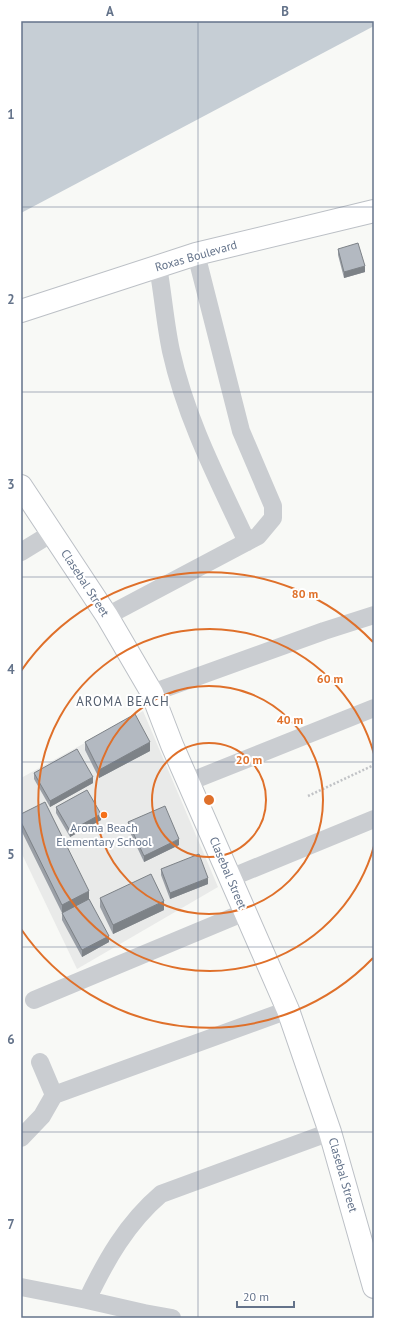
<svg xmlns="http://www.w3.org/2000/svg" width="395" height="1339" font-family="'PT Sans',sans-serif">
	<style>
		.built { fill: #e9eae9 }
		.water { fill: #c6ced5 }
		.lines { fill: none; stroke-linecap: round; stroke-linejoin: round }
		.secondary-casing { stroke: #bcc0c6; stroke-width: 24 }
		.path { stroke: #c1c3c6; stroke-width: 2.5; stroke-dasharray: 2 2; stroke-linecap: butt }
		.street { stroke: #cacdd1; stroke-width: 18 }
		.secondary { stroke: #fff; stroke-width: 22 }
		.wall { fill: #9a9fa6 }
		.shaded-wall { fill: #7d8287 }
		.building { fill: #b3b9c1; stroke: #7d8287 }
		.grid { fill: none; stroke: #64738a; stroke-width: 1; stroke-opacity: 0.55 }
		.ring { fill: none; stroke: #df702a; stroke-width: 2 }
		.poi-dot { fill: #f57019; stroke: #fff; stroke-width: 1.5 }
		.labels { text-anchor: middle; stroke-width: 4; stroke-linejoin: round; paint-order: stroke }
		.street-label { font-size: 12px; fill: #64738a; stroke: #fff }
		.poi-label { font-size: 12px; fill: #64738a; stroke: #fff }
		.neighbourhood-label { font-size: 13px; letter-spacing: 1px; fill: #535e6e; stroke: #fff }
		.centre { fill: #df702a; stroke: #fff; stroke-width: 2 }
		.ring-label { font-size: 12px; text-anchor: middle; font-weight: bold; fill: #df702a; stroke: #fff; stroke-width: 4; stroke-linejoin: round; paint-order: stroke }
		.neatline { fill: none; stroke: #64738a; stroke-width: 1.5 }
		.grid-label { font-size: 13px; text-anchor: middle; font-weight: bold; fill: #64738a }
	</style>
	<rect width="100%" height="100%" fill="#f8f9f6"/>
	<path class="built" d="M143 711 218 887 77 969 21 852V778Z"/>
	<path class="water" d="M21 21H374V26L21 213Z"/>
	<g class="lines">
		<g class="secondary-casing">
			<path id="secondary" d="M21 311 196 254 374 211
				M21 486 107 616 152 693 172 745 288 1010 330 1132 374 1287"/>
		</g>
		<path class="path" d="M308 796 374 765"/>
		<path class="street" d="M158 267C163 294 165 323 171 351 186 419 218 480 247 542
			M21 552 52 533
			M107 616 258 536 273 518V506L241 431 196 254
			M152 693 324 631 374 615
			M189 782 374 708
			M230 878 374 819
			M34 1000 245 912
			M54 1095 288 1010
			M21 1138 42 1116 54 1095 40 1062
			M21 1287 87 1300
			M144 1313 87 1300C106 1260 127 1223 161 1194L330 1132
			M135 1318 144 1313 172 1318"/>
		<use href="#secondary" class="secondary"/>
	</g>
	<path class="wall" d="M338 249 365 272 344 278 338 255Z
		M85 742 150 751 99 778 85 750Z
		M34 773 93 783 50 807 34 779Z
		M56 807 101 820 70 837 56 813Z
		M21 814 89 899 109 942 82 957 62 920V913L81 903 62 913 21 830Z
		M128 822 179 845 144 862 128 828Z
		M161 869 208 884 170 899 161 875Z
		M100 898 164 910 113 934 100 907Z"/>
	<path class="shaded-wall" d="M365 266V272L344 278V272Z
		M150 742V751L99 778V770Z
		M93 777V783L50 807V801Z
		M101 814V820L70 837V831Z
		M179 839V845L144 862V856Z
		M208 878V884L170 899V893Z
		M89 891V900L62 913V905Z
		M164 901V910L113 934V925Z
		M109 936V942L82 957V950Z"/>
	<path class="building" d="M358 243 365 266 344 272 338 249Z
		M135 714 150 742 99 770 85 742Z
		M77 749 93 777 50 801 34 773Z
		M87 790 101 814 70 831 56 807Z
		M45 802 89 891 62 905 21 822V814Z
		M165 806 179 839 144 856 128 822Z
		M199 854 208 878 170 893 161 869Z
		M151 874 164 901 113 925 100 898Z
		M89 899 109 936 82 950 62 913Z"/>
	<path class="grid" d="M198 21V1318M21 207H374M21 392H374M21 577H374M21 762H374M21 947H374M21 1132H374"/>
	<g class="ring">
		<circle cx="209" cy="800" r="57"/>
		<circle cx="209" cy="800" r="114"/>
		<path d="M374 846A171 171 0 1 1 374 754"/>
		<path d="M373 958A228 228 0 0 1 21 929M21 671A228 228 0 0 1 373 642"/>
	</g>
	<circle class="poi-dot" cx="104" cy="815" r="4"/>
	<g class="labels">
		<g class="street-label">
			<text transform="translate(196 256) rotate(-16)" y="4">Roxas Boulevard</text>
			<text transform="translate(85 583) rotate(57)" y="4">Clasebal Street</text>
			<text transform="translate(228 873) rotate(67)" y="4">Clasebal Street</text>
			<text transform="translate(343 1175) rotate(74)" y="4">Clasebal Street</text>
		</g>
		<g class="poi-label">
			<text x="104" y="832">Aroma Beach<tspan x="104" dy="14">Elementary School</tspan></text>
		</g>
		<g class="neighbourhood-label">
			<text x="123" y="706">AROMA BEACH</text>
		</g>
	</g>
	<circle cx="209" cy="800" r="6" class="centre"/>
	<g class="ring-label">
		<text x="305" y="598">80 m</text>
		<text x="330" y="683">60 m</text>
		<text x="290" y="724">40 m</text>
		<text x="249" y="764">20 m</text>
	</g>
	<rect width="395" height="1339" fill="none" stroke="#ffffff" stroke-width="44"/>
	<path d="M237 1301v6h57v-6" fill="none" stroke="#64738a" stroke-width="2"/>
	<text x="243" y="1301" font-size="12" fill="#64738a" stroke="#ffffff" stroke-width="3" paint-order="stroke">20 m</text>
	<rect x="22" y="22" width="351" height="1295" class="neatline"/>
	<g class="grid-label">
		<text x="110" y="16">A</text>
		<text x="285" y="16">B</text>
		<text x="11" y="119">1</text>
		<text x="11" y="304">2</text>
		<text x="11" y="489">3</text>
		<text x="11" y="674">4</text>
		<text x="11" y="859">5</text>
		<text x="11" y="1044">6</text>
		<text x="11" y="1229">7</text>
	</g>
</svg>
